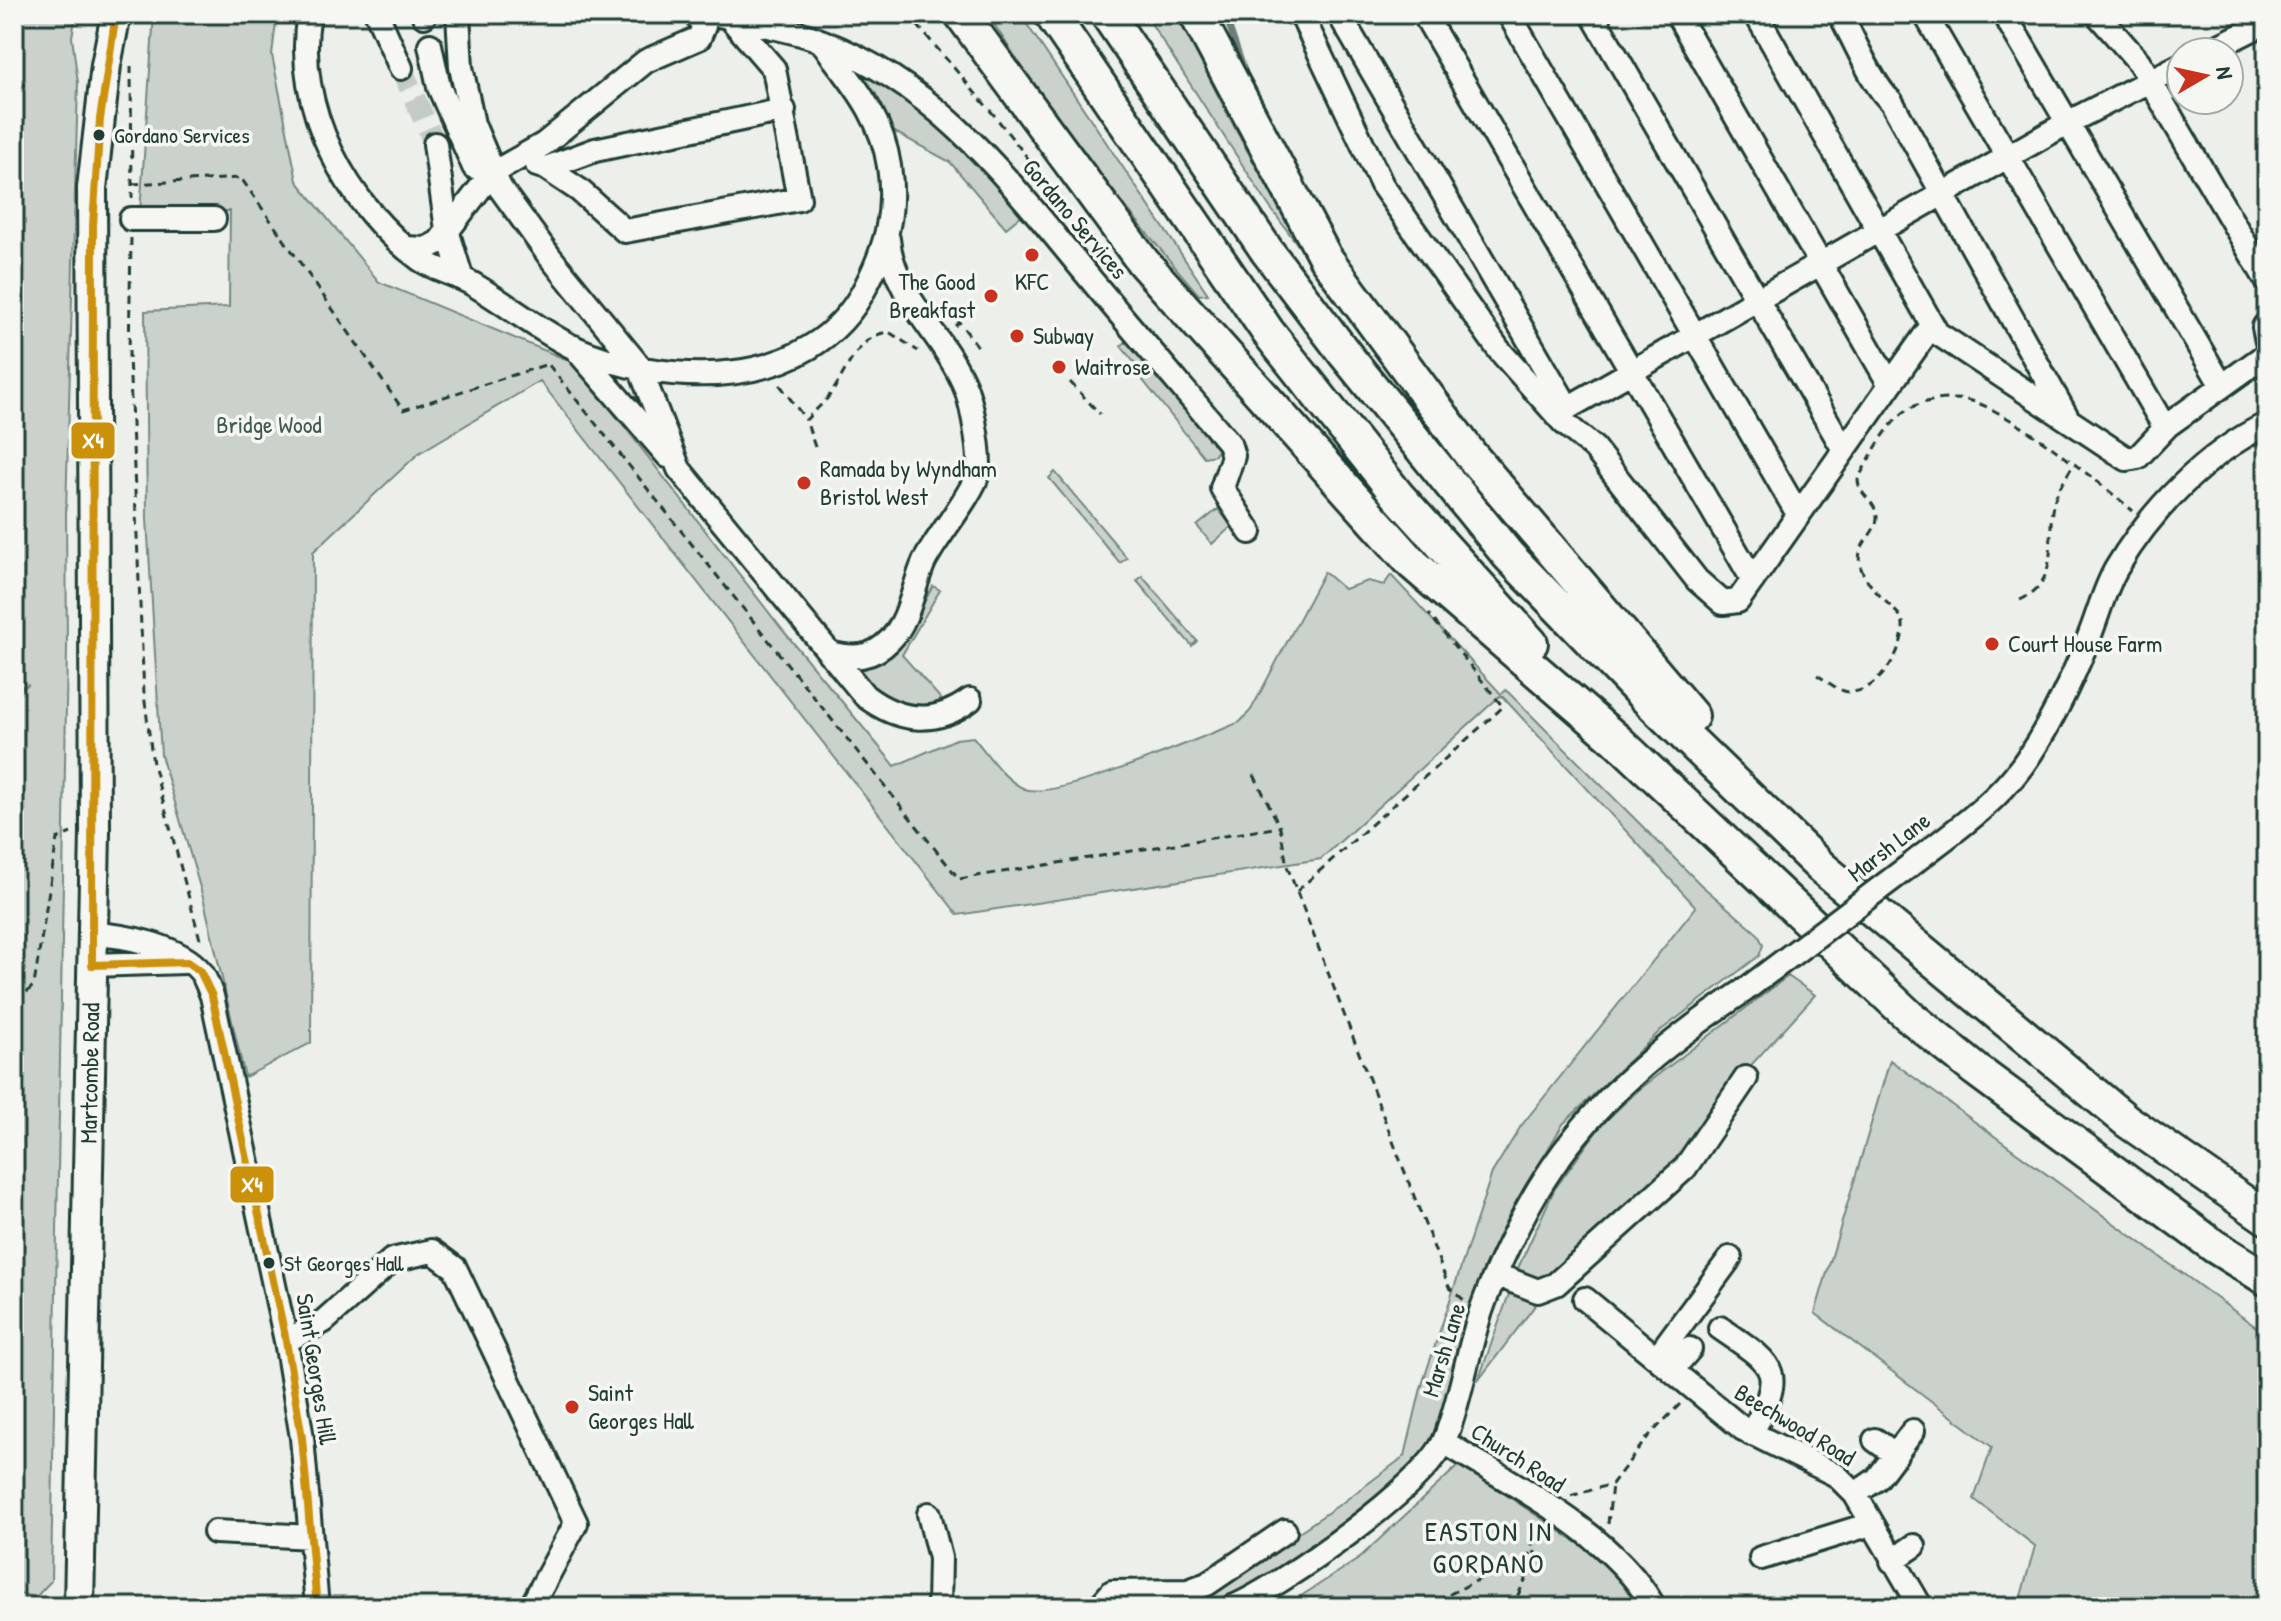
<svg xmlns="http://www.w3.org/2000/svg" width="2281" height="1621" font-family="'Patrick Hand',sans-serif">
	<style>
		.green { fill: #cbd2cc; stroke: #758880; stroke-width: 2 }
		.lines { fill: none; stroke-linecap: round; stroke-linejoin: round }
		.stream { stroke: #6c7e77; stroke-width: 6 }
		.minor-tunnel { stroke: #c4cbc6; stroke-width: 22; stroke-dasharray: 22 11; stroke-linecap: butt }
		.minor-casing { stroke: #1f3d34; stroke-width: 28 }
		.major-casing { stroke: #1f3d34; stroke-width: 34 }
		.highway-casing { stroke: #1f3d34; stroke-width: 38 }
		.path { stroke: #1f3d34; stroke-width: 3; stroke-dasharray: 8 6; stroke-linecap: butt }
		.minor { stroke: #f6f6f2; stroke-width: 22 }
		.major { stroke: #f6f6f2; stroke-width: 28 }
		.highway { stroke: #f6f6f2; stroke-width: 32 }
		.minor-bridge-casing { stroke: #1f3d34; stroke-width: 28; stroke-linecap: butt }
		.minor-bridge { stroke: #f6f6f2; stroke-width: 22 }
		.bus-1-casing { stroke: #f6f6f2; stroke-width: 14 }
		.bus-1 { stroke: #cc910a; stroke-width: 8 }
		.bus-dot { fill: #1f3d34; stroke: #f6f6f2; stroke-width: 3 }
		.poi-dot { fill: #c8321e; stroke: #f6f6f2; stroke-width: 3 }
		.labels { text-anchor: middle; stroke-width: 7; stroke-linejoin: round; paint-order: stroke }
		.bus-label { font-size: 22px; fill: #1f3d34; stroke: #f6f6f2; text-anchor: start }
		.street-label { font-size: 24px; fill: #1f3d34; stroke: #f6f6f2 }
		.poi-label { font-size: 24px; fill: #1f3d34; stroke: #f6f6f2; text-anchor: start }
		.park-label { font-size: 24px; fill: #415b52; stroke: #f6f6f2 }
		.quarter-label { font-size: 28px; letter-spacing: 2px; fill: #1f3d34; stroke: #f6f6f2 }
		.line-badge { stroke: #f6f6f2; stroke-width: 3 }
		.badge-label { font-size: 22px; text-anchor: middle; font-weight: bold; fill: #fff }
	</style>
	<rect width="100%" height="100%" fill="#edefea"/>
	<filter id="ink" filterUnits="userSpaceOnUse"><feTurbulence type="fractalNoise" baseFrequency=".0125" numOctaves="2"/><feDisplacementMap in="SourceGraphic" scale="16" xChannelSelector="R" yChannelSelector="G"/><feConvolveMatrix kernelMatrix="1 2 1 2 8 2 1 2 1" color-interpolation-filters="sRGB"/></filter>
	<g filter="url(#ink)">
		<path class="green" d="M14 14H76L72 37 78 83 66 512 67 648 51 1581 36 1597 14 1593V694L29 684 14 691Z
			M154 14H277L272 55 297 181 379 282 575 363 781 628 895 766 956 739 973 737C988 754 1003 780 1025 789 1054 801 1188 742 1223 729L1240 722 1251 710 1324 572 1344 589 1368 581 1384 585 1391 575 1501 694 1506 690 1701 885 1758 934 1763 945 1759 956 1660 1031 1563 1124 1531 1178 1503 1237 1429 1450 1397 1486 1239 1599 1219 1607 1209 1601 1210 1592 1342 1503 1405 1456 1421 1388 1492 1173 1521 1126 1696 907 1501 695 1321 859 958 915 540 381 419 453 313 552 311 1043 245 1077 204 901 161 755 147 519 145 311 229 307 230 211 140 212Z
			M988 14H1020L1208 294 1199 295C1126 210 1046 110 988 14Z
			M1145 14H1178C1219 99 1260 182 1314 259L1312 264 1269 206Z
			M857 67 905 92 1027 211 1006 228 950 162 893 131Z
			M1129 339 1218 447 1215 455 1204 457 1134 369 1137 366 1121 346Z
			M1055 472 1127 558 1120 563 1049 478Z
			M1218 509 1232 526 1212 544 1197 526Z
			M1142 576 1197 641 1192 646 1137 581Z
			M933 586 940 590 902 655 941 699C918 724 874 692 858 673V667L906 635Z
			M1788 976 1815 995 1742 1075 1682 1165 1555 1279 1478 1381 1519 1266 1554 1190 1602 1124 1643 1086Z
			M1890 1060 2267 1335V1607H2018L2035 1546 1974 1499 1992 1447 1815 1313Z
			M1458 1466 1469 1470 1612 1566 1641 1607H1284L1357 1560Z"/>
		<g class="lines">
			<path class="stream" d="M1225 14 1246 75"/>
			<path class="minor-tunnel" d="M401 68 435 144"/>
			<g class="minor-casing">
				<path id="minor" d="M309 14C292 106 348 208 421 260 438 271 459 275 476 286 508 305 540 331 573 347 666 389 812 392 865 288 886 248 896 211 889 166 883 124 861 93 835 60 831 55 826 45 820 41 806 32 736 20 715 14
					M377 14 401 68
					M458 14 461 67 473 124 500 188 550 257 639 366 679 469 865 696C898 721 934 727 970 700
					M1301 14 1382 185 1499 350 1563 422 1594 448 1697 580 1723 603 1738 601 1928 331 1937 333 2127 459 2138 457 2168 425 2267 354
					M1339 14 1568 408
					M1424 14 1753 580
					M1509 14 1798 514
					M1592 14 1843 448
					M1677 14 1889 383
					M1756 14 1937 333
					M1840 14C1853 37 1874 88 1891 101L2067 417
					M1925 14 2165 428
					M2004 14 2222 386
					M2097 14 2139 62 2267 281
					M424 16V14
					M821 41C937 85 1007 178 1083 270 1131 328 1180 385 1229 443L1233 456 1222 488 1250 532
					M430 45 439 87 474 167
					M2207 52 2267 22
					M435 144 447 230 461 276
					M537 165 546 168 595 150 784 110
					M546 168 579 190 625 231 799 199 774 69 731 19
					M131 219H214
					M406 248 426 249 439 242 491 174 544 144 646 61 699 38 704 26 695 14
					M2267 323 2264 327 2267 342
					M574 347 668 456
					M1557 414 2067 123 2181 65
					M829 653C853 659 872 659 890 640 910 620 913 586 924 562 936 538 972 495 978 473 982 457 972 405 966 389 945 335 894 298 888 239
					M1908 867C1947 836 1992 807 2022 766 2050 727 2071 682 2089 637 2098 615 2104 590 2116 569 2151 510 2205 454 2267 424
					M92 934C124 935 180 946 201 972 206 979 209 989 212 996L286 1341 302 1438 317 1607
					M92 965 185 962
					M1497 1275 1538 1291 1556 1284 1685 1168 1746 1078
					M1585 1299 1743 1429 1836 1475 1855 1494 1921 1607
					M1720 1328C1777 1367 1786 1370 1751 1434
					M286 1341 324 1321 392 1260 432 1251 455 1268 576 1523 531 1607
					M1657 1357 1730 1258
					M1672 1370 1690 1349
					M1875 1440 1896 1455
					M1444 1442C1515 1486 1612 1533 1654 1607
					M1855 1494 1877 1479 1913 1431
					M929 1514 940 1558 939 1607
					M215 1532 311 1537
					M1761 1558 1871 1524
					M1892 1561 1914 1546
					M1099 1607 1112 1592 1188 1591 1207 1584 1285 1531
					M1233 1607C1280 1587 1427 1485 1445 1439 1461 1398 1467 1353 1481 1311 1494 1273 1522 1214 1544 1180 1596 1098 1666 1043 1745 990"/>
			</g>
			<g class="major-casing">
				<g id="major">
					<path id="s1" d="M79 1607 95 832 92 188 106 65 116 14"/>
				</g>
			</g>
			<g class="highway-casing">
				<path id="highway" d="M961 14 1143 262 1413 564 1618 741 1908 1015 1976 1070 2214 1246 2267 1279
					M1051 14 1268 332 1398 496 1531 643
					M1107 14 1267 251 1345 354 1508 555 1644 696 1821 867 2127 1121 2267 1218
					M1196 14 1325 257 1470 454 1692 716"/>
			</g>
			<path class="path" d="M908 14 994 115 1099 249
				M131 66 132 198
				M132 184 241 178 403 410 548 364 959 879 1280 827
				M131 238 129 356 144 694 153 764 201 943
				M955 326 959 322 979 348
				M1070 382 1100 414
				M780 385 806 420
				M815 447 806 420C813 412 822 405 829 396 846 375 856 335 889 332L918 351
				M2020 600C2059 582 2048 545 2052 511 2054 494 2065 479 2073 465
				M1817 675C1827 681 1840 693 1852 692 1880 691 1909 644 1902 618 1886 600 1847 572 1863 545 1868 536 1877 528 1877 517 1876 500 1858 496 1858 479 1870 458 1887 422 1909 409 1925 399 1957 396 1975 402 2017 417 2098 481 2133 511
				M1254 775 1280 827 1287 866 1449 1287 1464 1300
				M1297 891 1503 707 1429 614
				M14 988 26 993 34 985 57 839 71 833
				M1571 1496 1612 1484 1647 1438 1680 1404
				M1536 1524C1527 1544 1534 1556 1548 1570
				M1608 1524 1612 1484
				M1525 1603 1520 1604 1518 1595 1536 1557
				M14 1604 20 1607
				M1424 1607 1534 1552"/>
			<use href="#minor" class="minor"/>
			<use href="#major" class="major"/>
			<use href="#highway" class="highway"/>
			<g class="minor-bridge-casing">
				<path id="minor-bridge" d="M1745 990 1908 867"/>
			</g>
			<use href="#minor-bridge" class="minor-bridge"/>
			<g class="bus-1-casing">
				<path id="bus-1" d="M116 14 100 119 93 225 92 965 187 962 200 971 212 996 286 1341 302 1438 317 1607"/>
			</g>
			<use href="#bus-1" class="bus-1"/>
		</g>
	</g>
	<g class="bus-dot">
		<circle cx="99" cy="135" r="7"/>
		<circle cx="269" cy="1263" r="7"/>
	</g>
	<g class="poi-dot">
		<circle cx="1032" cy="255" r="8"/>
		<circle cx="991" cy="296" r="8"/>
		<circle cx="1017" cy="336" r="8"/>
		<circle cx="1059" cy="367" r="8"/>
		<circle cx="804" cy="483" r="8"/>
		<circle cx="1992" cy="644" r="8"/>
		<circle cx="572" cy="1407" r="8"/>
	</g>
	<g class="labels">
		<g class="bus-label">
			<text x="114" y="143">Gordano Services</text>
			<text x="284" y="1271">St Georges Hall</text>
		</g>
		<g class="street-label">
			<text transform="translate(1075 219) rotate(50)" y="8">Gordano Services</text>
			<text transform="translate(1889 847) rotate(-38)" y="8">Marsh Lane</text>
			<text dy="8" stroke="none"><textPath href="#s1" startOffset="534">Martcombe Road</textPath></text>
			<text transform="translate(1444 1350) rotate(-73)" y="8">Marsh Lane</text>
			<text transform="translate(316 1369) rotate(81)" y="8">Saint Georges Hill</text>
			<text transform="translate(1795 1425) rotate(31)" y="8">Beechwood Road</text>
			<text transform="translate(1518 1458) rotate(33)" y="8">Church Road</text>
		</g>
		<g class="poi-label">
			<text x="975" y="290" text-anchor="end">The Good<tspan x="975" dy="28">Breakfast</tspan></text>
			<text x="1032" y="290" text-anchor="middle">KFC</text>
			<text x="1033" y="344">Subway</text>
			<text x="1075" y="375">Waitrose</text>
			<text x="820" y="477">Ramada by Wyndham<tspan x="820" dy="28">Bristol West</tspan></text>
			<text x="2008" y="652">Court House Farm</text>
			<text x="588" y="1401">Saint<tspan x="588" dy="28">Georges Hall</tspan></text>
		</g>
		<g class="park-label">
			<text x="269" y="433">Bridge Wood</text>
		</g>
		<g class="quarter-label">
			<text x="1489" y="1541">EASTON IN<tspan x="1489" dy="32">GORDANO</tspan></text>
		</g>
	</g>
	<g class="line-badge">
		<rect x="70" y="421" width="46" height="39" rx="8" fill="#cc910a"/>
		<rect x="229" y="1165" width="46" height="39" rx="8" fill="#cc910a"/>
	</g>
	<g class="badge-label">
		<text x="93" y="448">X4</text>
		<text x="252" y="1192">X4</text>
	</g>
	<rect width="2281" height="1621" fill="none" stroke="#f6f6f2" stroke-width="48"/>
	<rect x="24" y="24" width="2233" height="1573" fill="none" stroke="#1f3d34" stroke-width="3" filter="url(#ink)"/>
	<g transform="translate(2205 76) rotate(81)"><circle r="38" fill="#f6f6f2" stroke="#a0aca6" stroke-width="2"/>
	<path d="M0-6L14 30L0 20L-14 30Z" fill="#c8321e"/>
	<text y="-12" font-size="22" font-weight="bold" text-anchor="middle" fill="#1f3d34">N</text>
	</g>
</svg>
